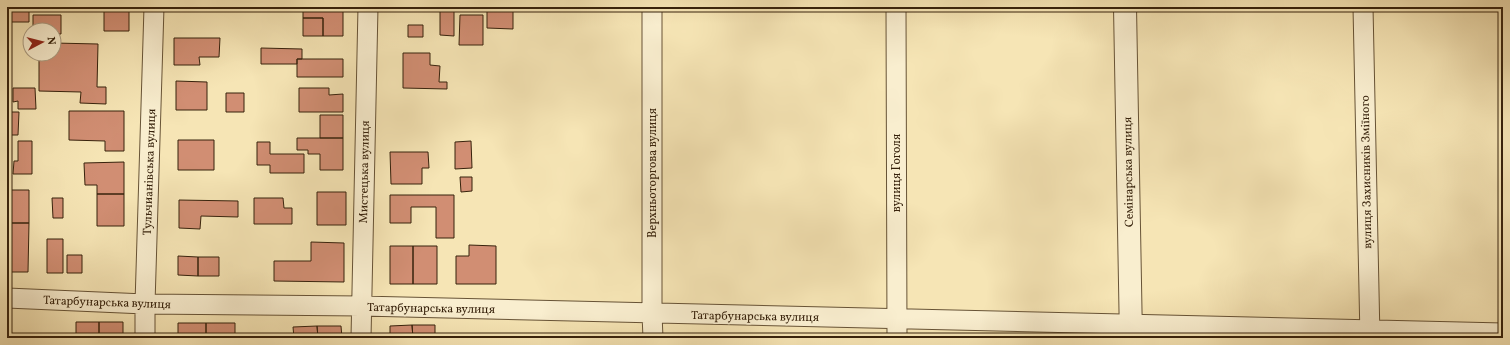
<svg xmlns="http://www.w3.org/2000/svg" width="1510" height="345" font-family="Vollkorn,serif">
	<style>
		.building { fill: #d18e73; stroke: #37220c }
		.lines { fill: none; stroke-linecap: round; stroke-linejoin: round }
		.minor-casing { stroke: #675336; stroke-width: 21 }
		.tertiary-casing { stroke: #675336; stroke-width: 24 }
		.minor { stroke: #f9eecf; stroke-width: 19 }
		.tertiary { stroke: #f9eecf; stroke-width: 22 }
		.labels { text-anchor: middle; stroke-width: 3.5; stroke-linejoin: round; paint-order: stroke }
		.street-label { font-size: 12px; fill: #37220c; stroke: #f9eecf }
	</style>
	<rect width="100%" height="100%" fill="#f6e5b5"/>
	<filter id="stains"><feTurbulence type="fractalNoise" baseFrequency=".005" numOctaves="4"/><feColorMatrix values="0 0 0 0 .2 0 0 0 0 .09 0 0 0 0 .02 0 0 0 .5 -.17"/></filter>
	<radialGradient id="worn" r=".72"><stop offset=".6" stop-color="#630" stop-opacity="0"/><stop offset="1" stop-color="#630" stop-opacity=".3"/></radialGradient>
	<path class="building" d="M7 7H29V22H7Z
		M104 7H129V31H104Z
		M240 7H260V8H240Z
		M303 7H343V36H323V18H303Z
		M440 7H454V36L440 35Z
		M487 7H513V29L487 28Z
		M33 15H61V34H54V30H33Z
		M460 15H483V45H459Z
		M303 18H323V36H303Z
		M408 25H423V37H408Z
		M174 38H220L219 57H199L200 65H174Z
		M54 43 98 44 97 87H106V104L80 103 81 92 39 91V54H54Z
		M261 48 302 49V59H297V64H261Z
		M403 53H430V65L440 66 439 82H447V89L403 88Z
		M297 59H343V77H297Z
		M176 81 207 82V110H176Z
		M13 88H35L36 109H18V101L13 102Z
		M299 88H329V95L343 94V112H299Z
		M226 93H244V112H226Z
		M69 111H124V151H105V141L69 140Z
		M7 112H19L18 135H7Z
		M320 115H343V138H320Z
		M297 138H343V170H320V154H308V150H297Z
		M178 140H214V170H178Z
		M18 141H32V174H13L14 161H18Z
		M471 141 472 168 455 169V142Z
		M257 142H270V154H304V173H270V165H257Z
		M390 152H428L429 168H422V184H391Z
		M124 162V194H97V185H85L84 163Z
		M460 177H472V191L461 192Z
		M7 190H29V223H7Z
		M317 192H346V225H317Z
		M97 194H124V226H97Z
		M390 195H454V238H436V207H411V223H390Z
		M52 198H63V218H53Z
		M254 198H283L284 208H292V224H254Z
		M179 200 238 201V217L201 216 200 229 179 228Z
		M7 223H29L28 272H7Z
		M47 239H63V273H47Z
		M311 242 344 243V282L274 281V261H311Z
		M469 245 496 246V284H456V256H469Z
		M390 246H413V284H390Z
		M413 246H437V284H413Z
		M67 255H82V273H67Z
		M178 256 198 257V276L178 275Z
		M198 257H219V276H198Z
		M76 322H99V338H76Z
		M99 322H123V338H99Z
		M178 323H206V338H178Z
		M206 323H235V338H206Z
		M412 325 413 338H390V326Z
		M412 325H435V338H413Z
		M317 326 318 338H294L293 327Z
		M317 326H341L342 338H318Z"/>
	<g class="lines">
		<g class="minor-casing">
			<path id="minor" d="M652 7V314L653 338
				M896 7 897 338
				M1363 7 1370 338
				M7 298 145 304 361 306 1503 333
				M145 338V304L154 7
				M361 338 368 7"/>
		</g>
		<g class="tertiary-casing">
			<path id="tertiary" d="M1125 7 1131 338"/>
		</g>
		<use href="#minor" class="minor"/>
		<use href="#tertiary" class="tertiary"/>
	</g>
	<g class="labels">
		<g class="street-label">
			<text transform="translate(149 172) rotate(-88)" y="4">Тульчианівська вулиця</text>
			<text transform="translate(364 172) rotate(-89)" y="4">Мистецька вулиця</text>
			<text transform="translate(1128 172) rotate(-91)" y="4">Семінарська вулиця</text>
			<text transform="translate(1366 172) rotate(-91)" y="4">вулиця Захисників Зміїного</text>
			<text transform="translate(652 173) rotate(-90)" y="4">Верхньоторгова вулиця</text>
			<text transform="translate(896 173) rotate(-90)" y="4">вулиця Гоголя</text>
			<text transform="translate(107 302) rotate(2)" y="4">Татарбунарська вулиця</text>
			<text transform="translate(431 308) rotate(1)" y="4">Татарбунарська вулиця</text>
			<text transform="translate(755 316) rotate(1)" y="4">Татарбунарська вулиця</text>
		</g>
	</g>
	<rect width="1510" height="345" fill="none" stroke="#f6e5b5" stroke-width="24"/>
	<rect x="8" y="8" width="1494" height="329" fill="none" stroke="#37220c" stroke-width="2"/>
	<rect x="12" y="12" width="1486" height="321" fill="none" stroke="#37220c"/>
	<g transform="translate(42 42) rotate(83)"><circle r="19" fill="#f9eecf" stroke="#ab9c81"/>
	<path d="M0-3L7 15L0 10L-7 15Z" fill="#8f2418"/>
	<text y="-6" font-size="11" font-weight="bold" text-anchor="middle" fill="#37220c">N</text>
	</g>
	<rect width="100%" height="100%" filter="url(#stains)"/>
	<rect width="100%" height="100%" fill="url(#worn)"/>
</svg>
